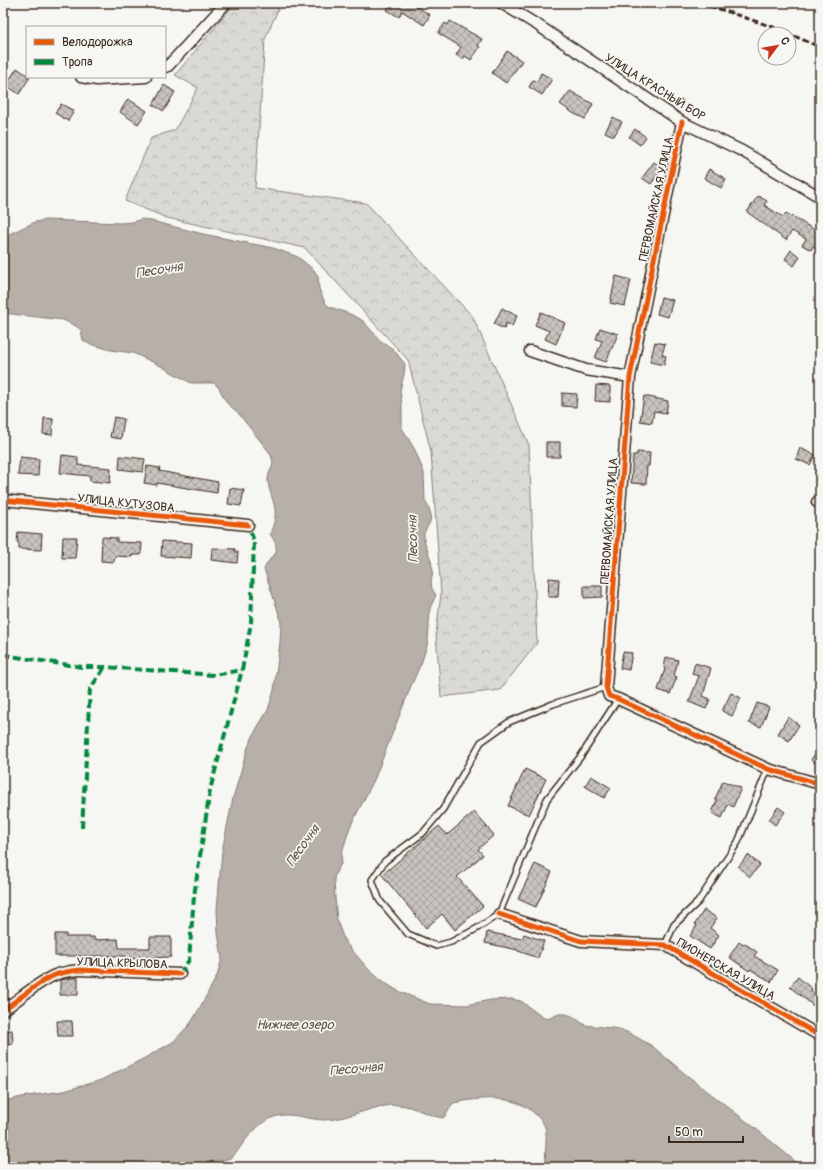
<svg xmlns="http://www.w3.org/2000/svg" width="823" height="1170" font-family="Pangolin,sans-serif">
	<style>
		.forest { fill: url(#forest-crowns); stroke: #8a8278 }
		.water { fill: #b6b0a9; stroke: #857a71 }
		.building { fill: url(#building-cross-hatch); stroke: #3b2a1e }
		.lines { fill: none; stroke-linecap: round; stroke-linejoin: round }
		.lane-casing { stroke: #3b2a1e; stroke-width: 8 }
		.street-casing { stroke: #3b2a1e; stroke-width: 13 }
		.lane { stroke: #f6f6f2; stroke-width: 5 }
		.street { stroke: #f6f6f2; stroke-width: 10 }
		.rail { stroke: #3b2a1e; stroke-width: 3; stroke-dasharray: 6 3; stroke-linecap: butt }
		.quiet { stroke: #00873e; stroke-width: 4; stroke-dasharray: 8 4; stroke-linecap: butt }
		.cycleway-casing { stroke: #f6f6f2; stroke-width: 8 }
		.cycleway { stroke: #e8590c; stroke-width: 5 }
		.labels { text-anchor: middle; stroke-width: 3.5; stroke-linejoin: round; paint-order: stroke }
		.street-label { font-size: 12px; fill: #3b2a1e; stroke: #f6f6f2 }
		.water-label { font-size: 13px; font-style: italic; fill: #605248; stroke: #f6f6f2 }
	</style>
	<defs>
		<pattern id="forest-crowns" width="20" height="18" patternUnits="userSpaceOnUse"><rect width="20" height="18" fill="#dad9d3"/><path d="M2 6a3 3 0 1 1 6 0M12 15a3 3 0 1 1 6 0" fill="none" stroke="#bcbab5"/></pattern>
		<pattern id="building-cross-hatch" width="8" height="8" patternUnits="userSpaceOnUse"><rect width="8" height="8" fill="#c8c3be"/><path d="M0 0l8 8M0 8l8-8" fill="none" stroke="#a49f9a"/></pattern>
	</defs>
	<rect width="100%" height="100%" fill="#f6f6f2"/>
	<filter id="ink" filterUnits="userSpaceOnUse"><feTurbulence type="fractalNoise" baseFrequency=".025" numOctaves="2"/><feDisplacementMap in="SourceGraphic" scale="8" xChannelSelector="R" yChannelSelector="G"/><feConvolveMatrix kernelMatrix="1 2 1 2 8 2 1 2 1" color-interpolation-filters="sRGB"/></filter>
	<g filter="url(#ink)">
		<path class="forest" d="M235 3H281L265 39 255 188 366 203 473 317 529 445 537 643 500 690 441 697 436 634 441 594 431 452 408 360 305 248 167 218 125 201 151 138 175 130 198 88 175 75Z"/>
		<path class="water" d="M142 219 147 220 203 234 273 248 298 257 314 270 318 276 319 289 325 303 330 307 350 314 362 320 380 340 393 349 405 364 404 374 400 390 402 406V428L415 450 424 473 425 501 429 508 431 515 430 522 424 533V540L431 561 433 571 431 582 432 589 436 595 430 608 428 642 422 661 411 686 374 780 350 827 342 852 341 864 335 874 334 879 335 898 337 921 345 942 369 970 382 981 398 991 430 1004 467 1005 490 1000 511 999 521 1001 542 1017 547 1019 559 1014H566L572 1016 585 1025 620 1029 631 1034 652 1046 684 1073 755 1128 802 1167H552L548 1166 546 1161C544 1151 548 1138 545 1127 543 1122 539 1118 536 1115 515 1093 480 1098 453 1103L446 1115 443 1118C428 1116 414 1106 399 1105 374 1104 350 1119 325 1120 308 1120 290 1111 274 1117 261 1122 252 1132 244 1142 240 1147 236 1155 230 1158 220 1163 208 1159 198 1167H3V1101L27 1096 64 1091 101 1080 143 1059 173 1042 190 1024 198 1011 217 976 222 958 218 933 217 909 222 851 233 798 248 747 257 728 268 710 274 690 280 642 281 624 280 617 264 569 270 559 276 553C277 545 275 541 270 534 273 526 276 518 275 510 274 499 268 490 268 479 269 467 277 468 270 453L238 413 227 403 219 388 214 383H191L157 364 133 353 111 350 87 343 83 340 81 330 76 326 63 320 3 313V237L35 222 46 220 120 223 133 222Z"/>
		<path class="building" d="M389 3H411L430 15 424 25 402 11 399 17 387 10 390 4Z
			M450 21 482 39 478 46 480 47 471 60 465 56 463 59 456 55 461 47 438 33 445 23 448 25Z
			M507 51 522 61 506 83 492 73Z
			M17 68 27 75V77H30L19 94 6 85Z
			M541 73 552 79 542 95 529 87 533 80 537 82Z
			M164 85 175 92 164 111 153 105Z
			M570 91 593 104 585 119 573 113 560 104Z
			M128 99 147 111 138 124 120 112Z
			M61 104 74 111 68 121 55 113Z
			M613 117 622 122 614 136 605 132Z
			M635 129 646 137 640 145 629 137Z
			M654 162 663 168 651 184 642 178Z
			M709 169 726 179 721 188 704 178Z
			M758 196 767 201 764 205 783 217 786 213 820 233V250L813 246 811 250 802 245 806 239 792 231 786 240 747 212Z
			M791 250 800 257 794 266 785 259Z
			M616 276 631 280 625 306 610 303Z
			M661 297 673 300 668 317 657 314Z
			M502 308 517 316 512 326 506 323 504 329 494 324Z
			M541 312 565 323 556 344 545 339 549 331 535 325Z
			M600 328 618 334 606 362 595 358 602 341 596 339Z
			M655 342 665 344 662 355 666 356 664 365 650 362Z
			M596 385 610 386V402L595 401Z
			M562 393 577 394 576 407 562 406Z
			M644 396 668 401 666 413 654 411 652 423 640 421Z
			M114 417 124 419 121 439 110 437Z
			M44 418 53 419 52 435 43 434Z
			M546 442H560V457H546Z
			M800 448 815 455 810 465 796 459Z
			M637 452 650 453 649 466H647L646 484 631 483 633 455H637Z
			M62 455 78 457V465L111 468 110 483 90 481V476L60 473Z
			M120 456 145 459 143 472 119 469Z
			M20 457 39 459 38 476 18 475Z
			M147 466 160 468 159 471 218 482 217 493 157 483V485L144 483Z
			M230 488 244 490 241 506 228 504Z
			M18 532 42 534 41 550 19 549V543L17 542Z
			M63 537H77L75 558H62Z
			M102 537 117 538V542L142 543 141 555H132V557L115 556 114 562 101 561Z
			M162 541 192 543 191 558 161 556Z
			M212 548 235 549V552H238L237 563 211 560Z
			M549 578 559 579 558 597H548Z
			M584 586H602V597L584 598Z
			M623 652 632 653 629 670 620 668Z
			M666 657 678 660 674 676 677 677 670 694 658 690 665 669 664 668Z
			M695 663 711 668 703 696 710 699 706 709 689 702 699 676 692 674Z
			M731 693 741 698 732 716 722 711Z
			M757 703 769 707 761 727 749 723Z
			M788 717 799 725 789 741 778 734Z
			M820 746V766L811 760Z
			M525 769 546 779 529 815 508 806Z
			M591 776 611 788 604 798 585 786Z
			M723 781 741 788 733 807 728 804 722 818 712 813 717 800 715 799Z
			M778 807 785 812 775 825 769 820Z
			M474 812 494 835 478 849 483 855 457 877 483 906 455 930 442 914 426 928 382 875 439 826 447 835Z
			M748 855 760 865 750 877 738 867Z
			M535 864 552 872 536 907 518 899Z
			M704 910 717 918 710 928 719 935 710 949 690 936 697 925 695 924Z
			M487 932 522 939 524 934 544 941 538 958 518 951V950L485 943Z
			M55 934H66V937H94V940L118 939 119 948H150V937H171V957L125 959V956H55Z
			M739 942 743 945 744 943 757 952 754 956 778 970 771 982 750 969 749 971 729 957Z
			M78 977V995H60V980Z
			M798 977 812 989 811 991 820 997V1011L790 987Z
			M57 1021H72L73 1036H58Z
			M12 1030 13 1044 3 1045V1031Z"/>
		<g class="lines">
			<g class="lane-casing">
				<path id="lane" d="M606 687 553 704 509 722 481 742 443 809 423 833 385 861 372 880 380 901 408 934 436 946 451 942 476 929 499 914 547 799 581 756 618 699
					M665 945 674 925 698 902 738 842 768 769"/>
			</g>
			<g class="street-casing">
				<path id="street" d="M501 3 539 26 682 122 742 151 820 197
					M165 67 168 66 226 3
					M81 77 97 80 146 77
					M682 122 630 377 606 687 609 696 618 699 768 769 820 784
					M530 351 586 370 630 377
					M3 500 248 525
					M817 502 820 503
					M499 914 581 941 665 945 820 1036
					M3 1010C20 999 36 983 55 975 62 972 71 971 79 970L180 974"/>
			</g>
			<use href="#lane" class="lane"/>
			<use href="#street" class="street"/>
			<path class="rail" d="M701 3 773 27 820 47"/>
			<path class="quiet" d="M3 655 82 667H105L214 675 242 670
				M82 828 90 689 105 667
				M180 974 189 960 194 896 210 790 242 670 251 623 254 541 248 525"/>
			<g class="cycleway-casing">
				<path id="cycleway" d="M682 122 630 377 606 687 609 696 618 699 768 769 820 784
					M3 500 248 525
					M499 914 581 941 665 945 820 1036
					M3 1010C20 999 36 983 55 975 62 972 71 971 79 970L180 974"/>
			</g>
			<use href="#cycleway" class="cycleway"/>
		</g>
	</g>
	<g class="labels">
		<g class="street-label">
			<text transform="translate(655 87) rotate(32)" y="4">УЛИЦА КРАСНЫЙ БОР</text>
			<text transform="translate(656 199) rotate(-78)" y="4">ПЕРВОМАЙСКАЯ УЛИЦА</text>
			<text transform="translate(126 503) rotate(6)" y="4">УЛИЦА КУТУЗОВА</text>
			<text transform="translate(609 521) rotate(-86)" y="4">ПЕРВОМАЙСКАЯ УЛИЦА</text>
			<text transform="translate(122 963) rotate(2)" y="4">УЛИЦА КРЫЛОВА</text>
			<text transform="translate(726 969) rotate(30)" y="4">ПИОНЕРСКАЯ УЛИЦА</text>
		</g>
		<g class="water-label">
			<text transform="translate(159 269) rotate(-9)" y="5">Песочня</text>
			<text transform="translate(412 539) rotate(-91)" y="5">Песочня</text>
			<text transform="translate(302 845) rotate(-54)" y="5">Песочня</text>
			<text x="295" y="1029">Нижнее озеро</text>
			<text transform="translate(356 1068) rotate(-5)" y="5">Песочная</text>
		</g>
	</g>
	<rect width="823" height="1170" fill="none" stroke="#f6f6f2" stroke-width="16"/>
	<rect x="8" y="8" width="807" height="1154" fill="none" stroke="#3b2a1e" stroke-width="1.5" filter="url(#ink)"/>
	<rect x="26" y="26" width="140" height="52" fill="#f6f6f2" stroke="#aba49d"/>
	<rect x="34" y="39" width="20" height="6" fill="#e8590c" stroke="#aba49d"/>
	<text x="62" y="46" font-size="12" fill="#3b2a1e">Велодорожка</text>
	<rect x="34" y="59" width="20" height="6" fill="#00873e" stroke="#aba49d"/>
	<text x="62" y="66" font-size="12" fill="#3b2a1e">Тропа</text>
	<g transform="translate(777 46) rotate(58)"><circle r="19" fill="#f6f6f2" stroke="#aba49d"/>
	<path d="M0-3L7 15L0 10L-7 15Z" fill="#c8321e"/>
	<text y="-6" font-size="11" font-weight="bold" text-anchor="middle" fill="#3b2a1e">С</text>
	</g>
	<path d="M669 1136v6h74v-6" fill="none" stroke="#3b2a1e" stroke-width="2"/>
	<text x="675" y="1136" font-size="12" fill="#3b2a1e" stroke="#f6f6f2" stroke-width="3" paint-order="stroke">50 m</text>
</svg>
